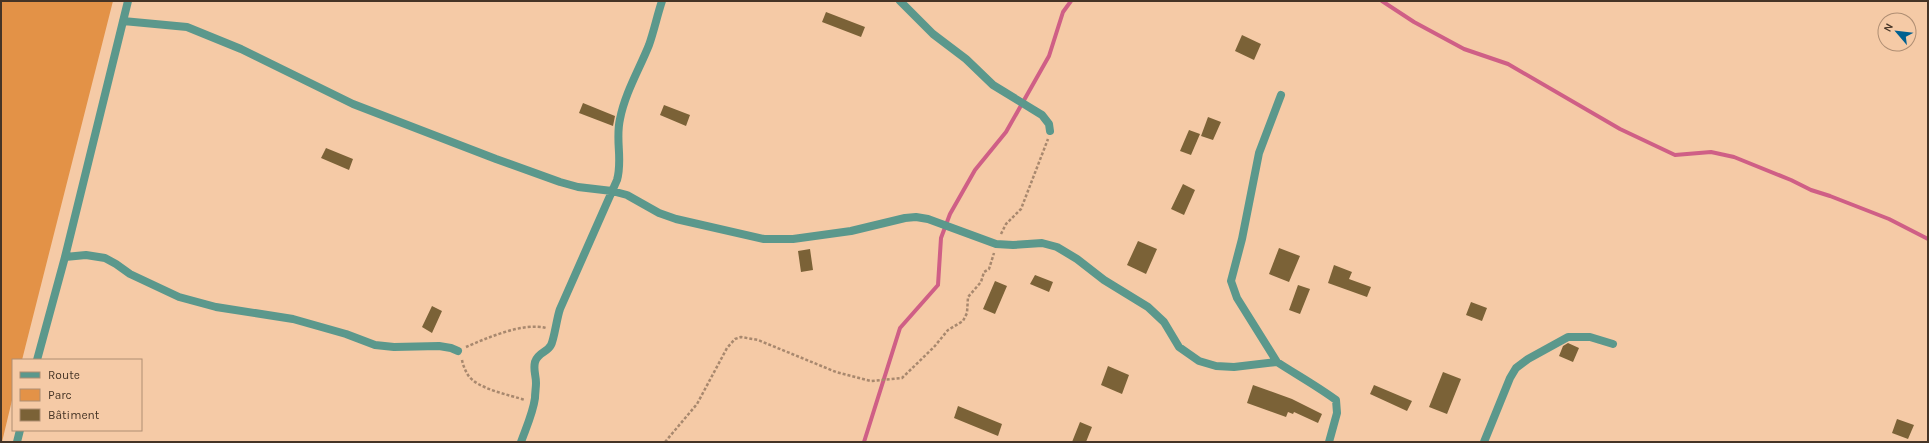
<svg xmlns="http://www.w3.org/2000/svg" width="1929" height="443" font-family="Karla,sans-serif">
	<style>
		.green { fill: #e39247 }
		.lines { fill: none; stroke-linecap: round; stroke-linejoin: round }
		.stream { stroke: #cf5f86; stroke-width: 4 }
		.building { fill: #7b6237 }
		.path { stroke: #a8886e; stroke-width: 2.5; stroke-dasharray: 3 2; stroke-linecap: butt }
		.street { stroke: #5b988c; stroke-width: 8 }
	</style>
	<rect width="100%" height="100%" fill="#f5caa6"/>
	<path class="green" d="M1 1H113L22 360H13V396L2 442Z"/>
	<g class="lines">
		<path class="stream" d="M1382 1 1414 22 1464 49 1508 64 1620 129 1675 155 1711 152 1734 157 1791 180 1811 190 1830 196 1889 219 1928 239
			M864 442 900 328 938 285 941 238 950 214 975 170 1006 132 1049 56 1063 12 1071 1"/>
	</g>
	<path class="building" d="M826 12 865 27 861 37 822 22Z
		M1242 35 1261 44 1254 60 1235 51Z
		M583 103 615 116 613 126 579 113Z
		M664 105 690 115 686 126 660 115Z
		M1208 117 1221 122 1213 140 1201 136Z
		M1189 130 1200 134 1191 155 1180 151Z
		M326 148 353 159 349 170 321 158Z
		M1183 184 1195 190 1184 215 1171 209Z
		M1138 241 1157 249 1146 274 1127 265Z
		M1279 248 1300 256 1289 282 1269 274Z
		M810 249 813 270 801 272 798 251Z
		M1334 265 1352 272 1349 279 1371 287 1367 297 1328 283Z
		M1035 275 1053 282 1049 292 1030 284Z
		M995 281 1007 286 995 314 983 309Z
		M1298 285 1310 289 1300 314 1289 310Z
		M1471 302 1487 308 1482 321 1466 315Z
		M432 306 442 311 432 333 422 327Z
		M1568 343 1579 348 1573 362 1559 356 1563 346Z
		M1108 366 1129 375 1122 394 1101 385Z
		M1443 372 1461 379 1447 414 1429 407Z
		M1253 385 1292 399 1322 414 1318 423 1294 412 1293 414 1288 412 1286 417 1247 403Z
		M1374 385 1412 401 1407 411 1370 394Z
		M958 406 1002 424 998 436 954 418Z
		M1897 419 1914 425 1908 439 1892 433Z
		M1080 422 1092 427 1086 442H1072Z"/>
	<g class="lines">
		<path class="path" d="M1001 234 1006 224 1021 209 1048 139
			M466 347C487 338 523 322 546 328
			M462 360C463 365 465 370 468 375 477 389 510 395 525 400
			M665 442 697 404 727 348 735 339 741 337 758 340 836 372 871 381 902 378 934 347 948 330 963 321 967 313 968 297 981 282 984 272 989 269 994 253"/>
		<path class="street" d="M900 1 933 34 966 59 993 85 1042 115 1049 124 1050 131
			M123 21 187 27 241 49 353 104 496 159 560 182 578 187 612 191 627 195 659 213 676 219 764 239H793L851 231 905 218 916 217 928 219 996 244 1013 245 1042 243 1057 247 1077 259 1104 280 1148 307 1164 322 1179 347 1199 361 1216 366 1234 367 1277 362C1297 375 1317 386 1336 400L1337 413 1329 442
			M65 257 86 255 105 258 116 264 130 274 179 297 216 307 293 319 346 334 375 345 394 347 439 346 451 348 458 351
			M37 360 65 257 128 1
			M1277 362 1237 298 1231 281 1242 239 1259 153 1281 95
			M17 442 20 430
			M521 442C526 428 533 413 535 398 535 393 536 388 536 383 536 375 533 370 535 362 538 352 547 353 551 345 554 340 557 317 560 309L617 180C623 160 615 140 620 119 625 93 639 70 649 45 654 31 657 16 662 1
			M1484 442 1510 378 1516 368 1528 359 1568 337H1590L1613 344"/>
	</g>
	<rect width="1929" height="443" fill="none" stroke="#453426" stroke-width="4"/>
	<rect x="12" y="359" width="130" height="72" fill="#f5caa6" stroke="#af8e73"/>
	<rect x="20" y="372" width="20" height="6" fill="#5b988c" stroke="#af8e73"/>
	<text x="48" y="379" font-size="12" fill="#453426">Route</text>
	<rect x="20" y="389" width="20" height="12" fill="#e39247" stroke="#af8e73"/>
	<text x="48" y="399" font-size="12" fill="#453426">Parc</text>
	<rect x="20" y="409" width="20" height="12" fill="#7b6237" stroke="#af8e73"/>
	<text x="48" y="419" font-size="12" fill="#453426">Bâtiment</text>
	<g transform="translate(1897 32) rotate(298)"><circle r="19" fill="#f5caa6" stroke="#af8e73"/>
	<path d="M0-3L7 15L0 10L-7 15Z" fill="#006090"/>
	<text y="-6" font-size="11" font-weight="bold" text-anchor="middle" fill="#453426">N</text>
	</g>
</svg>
